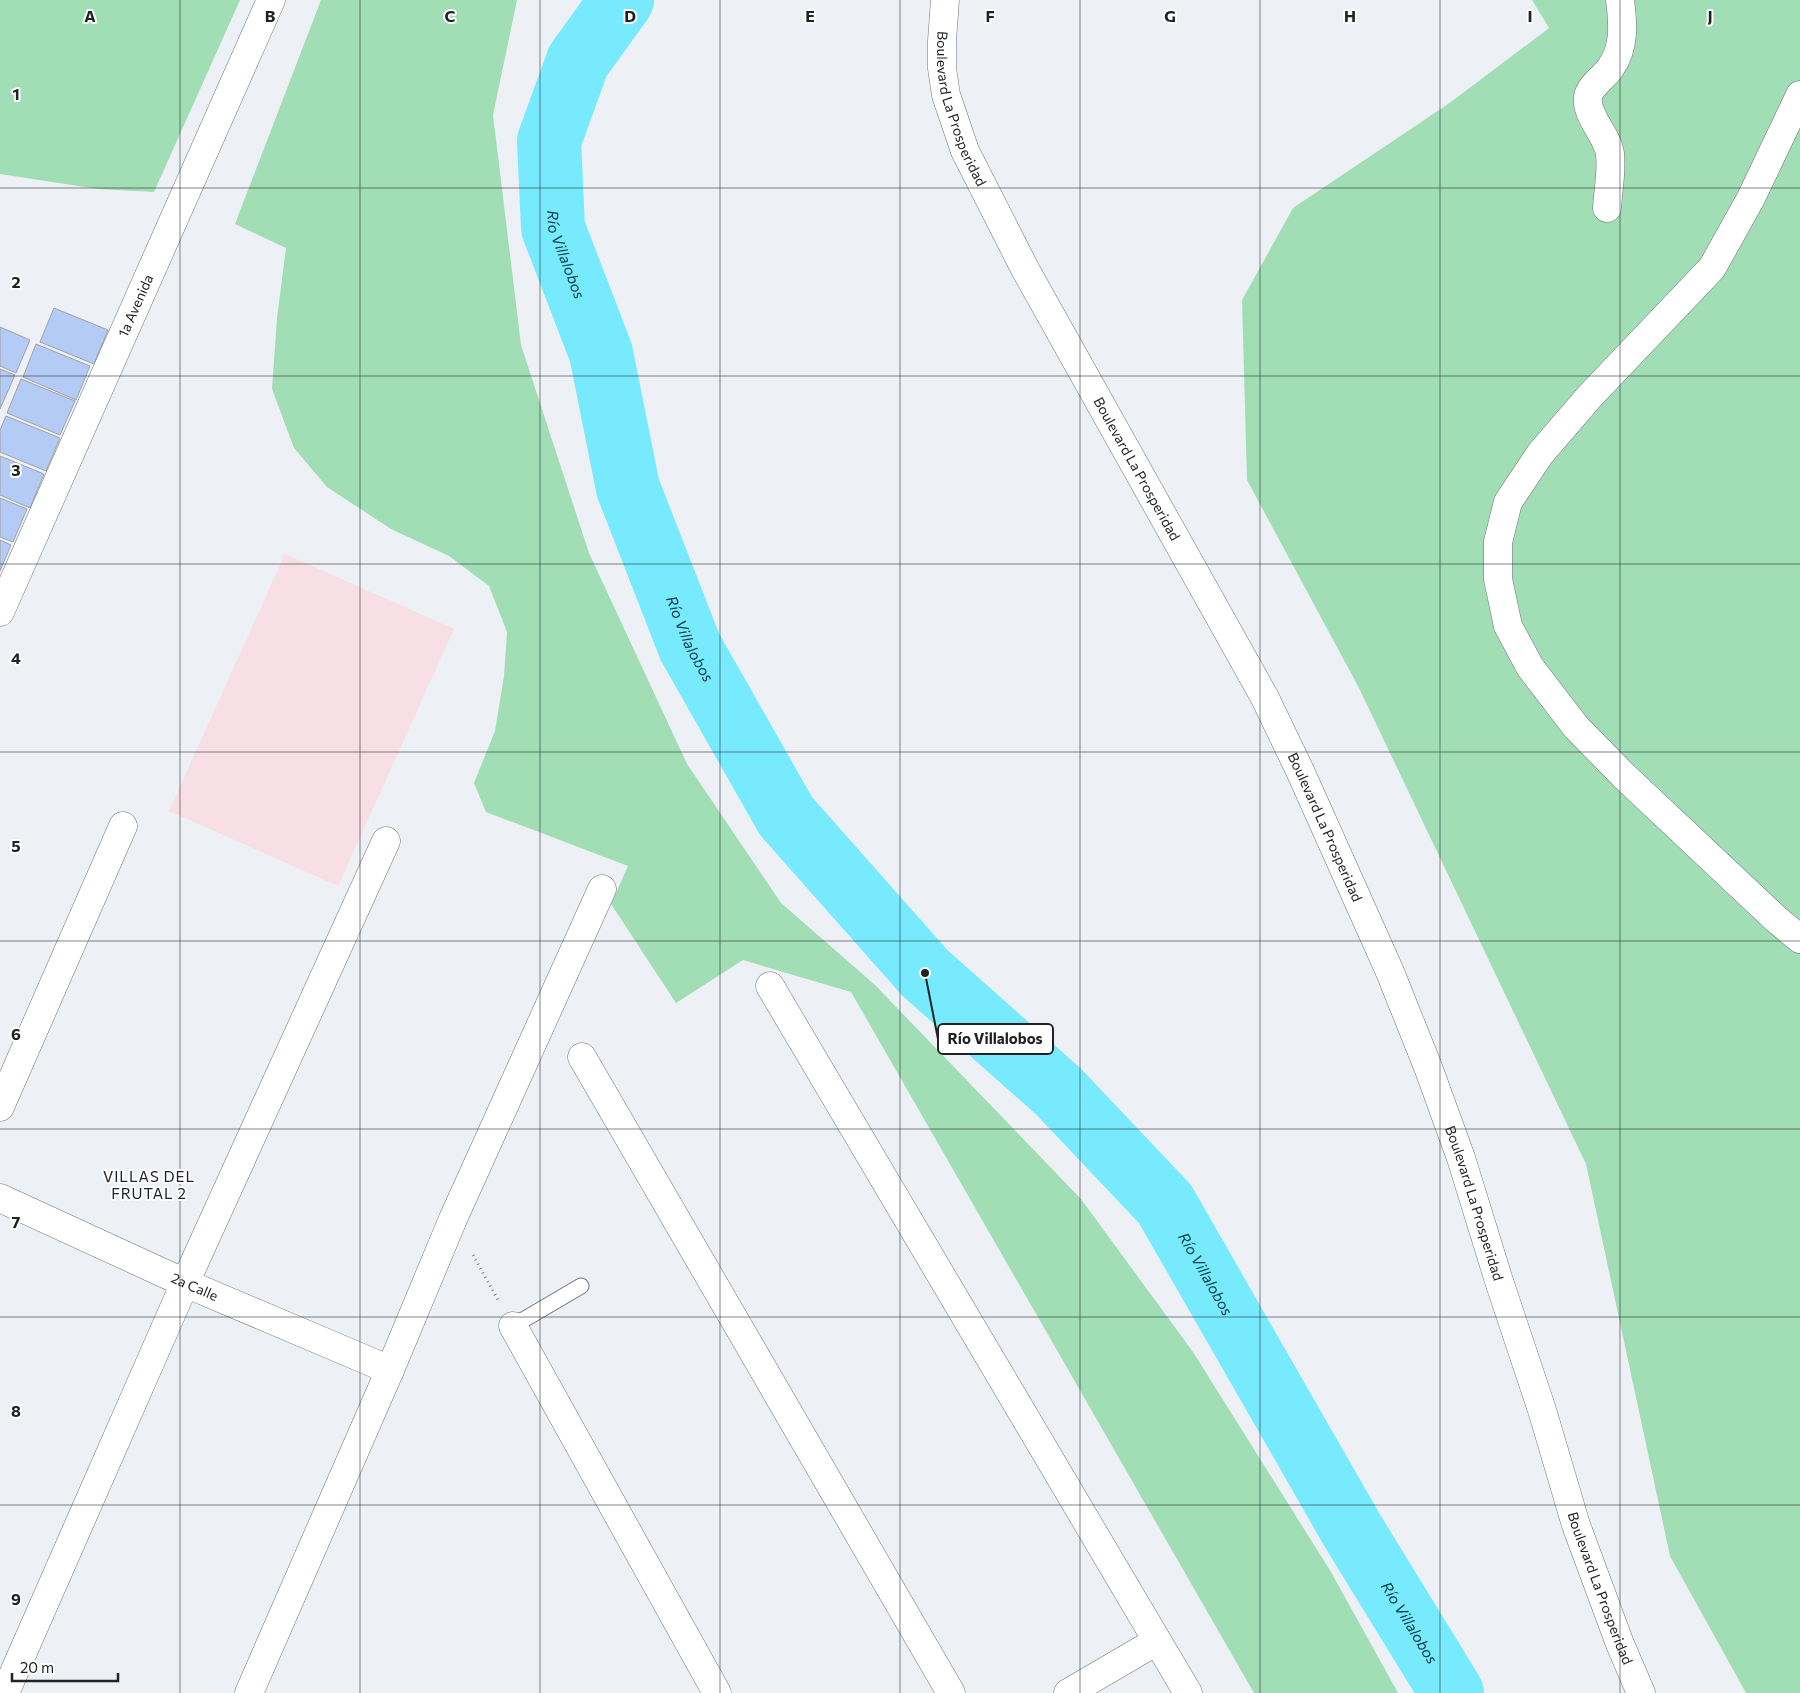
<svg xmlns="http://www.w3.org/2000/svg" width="1800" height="1693" font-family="Commissioner,sans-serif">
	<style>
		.education { fill: #f8dee5 }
		.green { fill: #a1deb5 }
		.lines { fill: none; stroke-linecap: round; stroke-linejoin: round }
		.river { stroke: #77eafe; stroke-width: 64 }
		.building { fill: #b3cbf5; stroke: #9fa2a7 }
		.lane-casing { stroke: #707377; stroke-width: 17 }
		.street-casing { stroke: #707377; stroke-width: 29 }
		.secondary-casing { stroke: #707377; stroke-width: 29 }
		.path { stroke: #828487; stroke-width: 3; stroke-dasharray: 1 4; stroke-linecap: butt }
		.lane { stroke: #fff; stroke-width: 15 }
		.street { stroke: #fff; stroke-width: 28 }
		.secondary { stroke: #fff; stroke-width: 28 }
		.grid { fill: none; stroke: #212224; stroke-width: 1; stroke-opacity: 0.55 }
		.labels { text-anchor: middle; stroke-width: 4; stroke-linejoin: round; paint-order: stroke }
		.street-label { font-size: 14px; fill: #212224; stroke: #fdfdfe }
		.water-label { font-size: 15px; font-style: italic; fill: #00373f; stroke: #fdfdfe }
		.neighbourhood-label { font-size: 15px; letter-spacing: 1px; fill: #212224; stroke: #fdfdfe }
		.grid-label { font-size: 16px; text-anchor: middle; font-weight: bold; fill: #212224; stroke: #fdfdfe; stroke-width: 4; stroke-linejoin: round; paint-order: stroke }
		.leader { fill: none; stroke: #212224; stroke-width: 2 }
		.callout-dot { fill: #212224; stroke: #fdfdfe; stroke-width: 2 }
		.callout { fill: #fdfdfe; stroke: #212224; stroke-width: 2 }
		.callout-label { font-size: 15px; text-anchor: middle; font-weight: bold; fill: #212224 }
	</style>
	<rect width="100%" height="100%" fill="#edf0f5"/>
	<path class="education" d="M285 554 454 629 338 886 169 811Z"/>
	<path class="green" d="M0 0H240L154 192 98 189 0 174Z
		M321 0H517L493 115 521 345 589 553 687 764 781 903 874 984 1081 1199 1193 1352 1331 1572 1398 1693H1254L851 992 743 960 676 1003 611 904 628 866 486 812 474 783 495 731 504 676 507 632 489 586 449 556 391 529 327 487 294 448 272 389 277 318 286 248 235 224Z
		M1532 0H1800V1693H1746L1670 1556 1586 1164 1359 688 1247 480 1242 300 1293 208 1451 102 1549 28Z"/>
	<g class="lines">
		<path class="river" id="s1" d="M622 0 578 61 549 141 553 228 601 353 628 488 690 647 786 816 925 973 1059 1092 1165 1204 1352 1530 1452 1693"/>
	</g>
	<path class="building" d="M54 308 108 330 94 364 40 342Z
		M0 327 30 340 16 373 0 366Z
		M36 344 90 366 76 400 23 377Z
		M0 369 15 375 0 409Z
		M21 379 75 401 60 435 7 413Z
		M6 416 60 438 46 471 0 452V430Z
		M0 456 44 474 30 508 0 495Z
		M0 498 27 509 13 542 0 537Z
		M0 540 11 545 0 571Z"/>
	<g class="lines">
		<g class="lane-casing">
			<path id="lane" d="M513 1326 581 1286"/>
		</g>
		<g class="street-casing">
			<g id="street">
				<path d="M1800 95 1751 198 1712 268 1589 397 1540 454 1508 502 1498 542V579L1508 626 1530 667 1576 727 1624 776 1776 919 1800 939"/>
				<path d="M1607 208C1608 191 1612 171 1610 154 1608 136 1585 115 1588 97 1590 85 1605 77 1611 67 1625 47 1623 23 1620 0"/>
				<path id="s2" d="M0 612 271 0"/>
				<path d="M770 986 1188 1693"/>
				<path d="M582 1057 951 1693"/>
				<path d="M0 1107 123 826"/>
				<path id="s3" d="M0 1198 185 1283 390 1370"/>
				<path d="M513 1326 717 1693"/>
				<path d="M5 1693 185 1283 386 841"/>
				<path d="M249 1693 390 1370 453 1219 602 889"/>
				<path d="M1068 1693 1157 1641"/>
			</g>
		</g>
		<g class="secondary-casing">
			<g id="secondary">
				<path id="s4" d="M945 0 942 41V68L946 95 965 151 1025 269 1265 698 1301 773 1390 972 1428 1067 1461 1158 1499 1281 1542 1410 1576 1525 1620 1644 1641 1693"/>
			</g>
		</g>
		<path class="path" d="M473 1255 498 1300"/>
		<use href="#lane" class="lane"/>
		<use href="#street" class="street"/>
		<use href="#secondary" class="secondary"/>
	</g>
	<path class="grid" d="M180 0V1693M360 0V1693M540 0V1693M720 0V1693M900 0V1693M1080 0V1693M1260 0V1693M1440 0V1693M1620 0V1693M0 188H1800M0 376H1800M0 564H1800M0 752H1800M0 941H1800M0 1129H1800M0 1317H1800M0 1505H1800"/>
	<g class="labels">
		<g class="street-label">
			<text dy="5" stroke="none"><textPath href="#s4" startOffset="112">Boulevard La Prosperidad</textPath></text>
			<text dy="5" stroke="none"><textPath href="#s2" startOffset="335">1a Avenida</textPath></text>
			<text dy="5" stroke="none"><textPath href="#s4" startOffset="516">Boulevard La Prosperidad</textPath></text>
			<text dy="5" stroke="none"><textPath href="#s4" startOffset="921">Boulevard La Prosperidad</textPath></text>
			<text dy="5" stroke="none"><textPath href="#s4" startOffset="1326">Boulevard La Prosperidad</textPath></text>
			<text dy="5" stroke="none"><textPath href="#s3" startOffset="214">2a Calle</textPath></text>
			<text dy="5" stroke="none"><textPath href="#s4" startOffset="1731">Boulevard La Prosperidad</textPath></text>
		</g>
		<g class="water-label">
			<text dy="5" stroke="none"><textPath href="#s1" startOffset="276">Río Villalobos</textPath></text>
			<text dy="5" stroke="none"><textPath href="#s1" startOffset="682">Río Villalobos</textPath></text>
			<text dy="5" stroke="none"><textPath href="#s1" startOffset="1508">Río Villalobos</textPath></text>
			<text dy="5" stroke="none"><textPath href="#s1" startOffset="1912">Río Villalobos</textPath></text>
		</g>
		<g class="neighbourhood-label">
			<text x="149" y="1182">VILLAS DEL<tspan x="149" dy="17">FRUTAL 2</tspan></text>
		</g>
	</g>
	<g class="grid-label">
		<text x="90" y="22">A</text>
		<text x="270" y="22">B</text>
		<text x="450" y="22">C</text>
		<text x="630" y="22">D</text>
		<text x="810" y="22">E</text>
		<text x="990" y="22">F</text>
		<text x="1170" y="22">G</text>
		<text x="1350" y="22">H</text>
		<text x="1530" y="22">I</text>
		<text x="1710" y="22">J</text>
		<text x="16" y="100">1</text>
		<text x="16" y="288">2</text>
		<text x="16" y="476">3</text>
		<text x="16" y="664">4</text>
		<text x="16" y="852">5</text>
		<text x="16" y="1040">6</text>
		<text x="16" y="1228">7</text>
		<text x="16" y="1417">8</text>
		<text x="16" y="1605">9</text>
	</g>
	<path class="leader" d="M925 973L938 1039"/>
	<circle class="callout-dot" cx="925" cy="973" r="5"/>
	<rect class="callout" x="938" y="1024" width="115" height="30" rx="5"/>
	<g class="callout-label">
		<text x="995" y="1044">Río Villalobos</text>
	</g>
	<path d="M12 1673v8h106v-8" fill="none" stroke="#212224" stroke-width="2.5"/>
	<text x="20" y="1673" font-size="15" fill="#212224" stroke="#fdfdfe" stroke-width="4" paint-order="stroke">20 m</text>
</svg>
